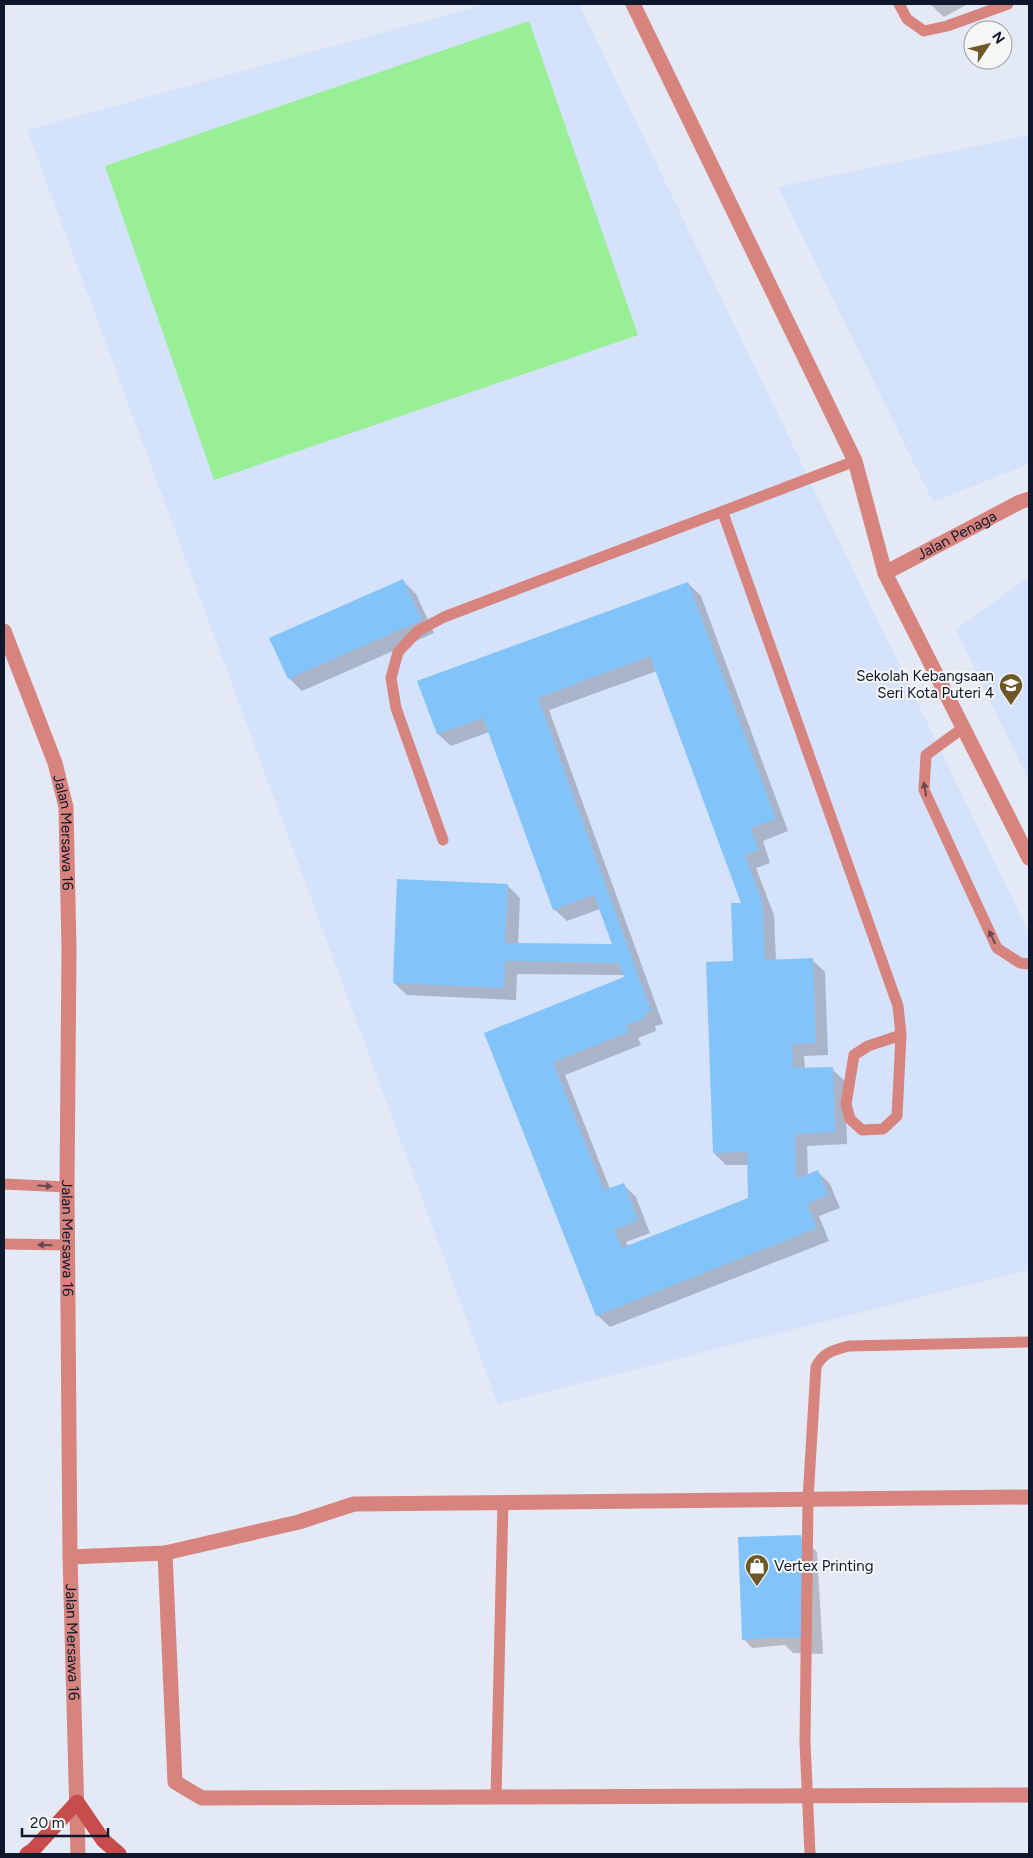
<svg xmlns="http://www.w3.org/2000/svg" width="1033" height="1858" font-family="Figtree,sans-serif">
	<style>
		.built { fill: #d5e2fb }
		.green { fill: #98ef96 }
		.shadow { fill: #0003; fill-rule: evenodd }
		.building { fill: #82c4f9; fill-rule: evenodd }
		.lines { fill: none; stroke-linecap: round; stroke-linejoin: round }
		.lane { stroke: #d7847f; stroke-width: 11 }
		.street { stroke: #d7847f; stroke-width: 15 }
		.secondary { stroke: #c64d4b; stroke-width: 15 }
		.oneway { fill: #684851 }
		.labels { text-anchor: middle; stroke-width: 4; stroke-linejoin: round; paint-order: stroke }
		.street-label { font-size: 15px; fill: #0e172b; stroke: #f6f6f6 }
		.poi-label { font-size: 15px; fill: #0e172b; stroke: #f6f6f6; text-anchor: end }
	</style>
	<rect width="100%" height="100%" fill="#e3e9f5"/>
	<path class="built" d="M487 4H579L1029 933V1270L498 1404 27 130Z
		M1029 135V464L933 502 778 187Z
		M1029 577V782L956 629Z"/>
	<path class="green" d="M529 21 638 335 214 480 105 166Z"/>
	<path class="shadow" d="M930 4H968L944 17Z
		M403 581 416 594 434 633 302 691 289 678Z
		M688 583 701 596 788 831 763 841 770 863 756 868 774 915 776 961 812 960 825 972 828 1055 804 1056 805 1069H832L845 1081 847 1144 807 1146 808 1175 818 1172 830 1184 840 1208 819 1216 829 1241 610 1327 597 1315 485 1034 625 978 624 975 517 974 516 1000 407 995 394 983 507 885 520 898 518 944 614 946 600 909 567 921 554 909 489 732 451 746 438 734 419 682ZM657 671 743 904 734 962 714 1153 726 1165H748L749 1199 628 1246 626 1242 650 1233 636 1197 623 1184 610 1189 565 1075 641 1045 638 1038 656 1031 655 1026 663 1024 549 710Z
		M800 1536 817 1552 823 1654 793 1653 785 1645 752 1648 744 1639Z"/>
	<path class="building" d="M403 579 422 620 288 679 269 638Z
		M688 582 776 819 751 828 759 850 745 855 762 902 765 960 813 958 816 1043 792 1044 793 1068 833 1067 835 1132 795 1134 796 1179 818 1170 828 1195 807 1204 817 1228 596 1316 484 1033 624 977 619 963 505 961 504 988 393 983 397 879 508 884 505 943 612 944 594 895 553 910 483 718 437 734 417 681ZM650 656 741 903H731L733 961 706 962 713 1153 747 1152 748 1198 622 1248 614 1230 638 1220 624 1183 604 1190 553 1062 629 1032 626 1025 645 1018 643 1014 651 1011 538 698Z
		M801 1535 807 1638 775 1637 742 1640 738 1537Z"/>
	<g class="lines">
		<path class="lane" d="M899 4 907 19 924 31 947 26 1008 4
			M723 513 898 1006 901 1035 897 1116 883 1129 862 1130 850 1119 846 1104 854 1055 868 1046 901 1035
			M963 728 926 755 924 790 997 948 1020 963 1029 964
			M443 840 396 708 391 678 398 652 418 631 444 617 855 461
			M4 1184 67 1187
			M4 1244 68 1245
			M496 1797 503 1502
			M810 1854 805 1742 808 1499 816 1367C823 1352 834 1350 849 1346L1029 1342"/>
		<g class="street">
			<path d="M633 4 855 461 885 573 1029 858"/>
			<path id="s1" d="M885 573 1020 502 1029 499"/>
			<path id="s2" d="M4 631 55 763 66 807 69 949 67 1187 70 1557 78 1854"/>
			<path d="M165 1553 175 1782 202 1798 1029 1795"/>
			<path d="M70 1557 165 1553 299 1522 354 1504 1029 1497"/>
		</g>
		<path class="secondary" d="M27 1854 33 1850 77 1802 103 1840 119 1854"/>
	</g>
	<defs><path id="oneway-solid" d="M-6-.8H1V-3.2L6.5 0L1 3.2V.8H-6Z" transform="scale(1.25)"/></defs>
	<g class="oneway">
		<use href="#oneway-solid" transform="translate(925 789) rotate(-99)"/>
		<use href="#oneway-solid" transform="translate(992 937) rotate(-115)"/>
		<use href="#oneway-solid" transform="translate(45 1186) rotate(3)"/>
		<use href="#oneway-solid" transform="translate(45 1245) rotate(-179)"/>
	</g>
	<defs>
		<g id="school-pin" transform="scale(1.25)"><path d="M0 17L-7.5 6A9.5 9.5 0 1 1 7.5 6Z" fill="#6f5828" stroke="#f6f6f6"/><path d="M0-5L7-2L0 1L-7-2ZM-4 1L0 2.5L4 1V4Q0 6-4 4Z" fill="#fff"/></g>
		<g id="shop-pin" transform="scale(1.25)"><path d="M0 17L-7.5 6A9.5 9.5 0 1 1 7.5 6Z" fill="#6f5828" stroke="#f6f6f6"/><path d="M-5-2.5h2.3a2.7 3.5 0 0 1 5.4 0H5L5.5 6h-11ZM-1.5-2.5h3a1.5 2.3 0 0 0-3 0Z" fill="#fff"/></g>
	</defs>
	<g fill-rule="evenodd">
		<use href="#school-pin" x="1011" y="685"/>
		<use href="#shop-pin" x="757" y="1566"/>
	</g>
	<g class="labels">
		<g class="street-label">
			<text dy="5" stroke="none"><textPath href="#s1" startOffset="81">Jalan Penaga</textPath></text>
			<text dy="5" stroke="none"><textPath href="#s2" startOffset="212">Jalan Mersawa 16</textPath></text>
			<text dy="5" stroke="none"><textPath href="#s2" startOffset="618">Jalan Mersawa 16</textPath></text>
			<text dy="5" stroke="none"><textPath href="#s2" startOffset="1022">Jalan Mersawa 16</textPath></text>
		</g>
		<g class="poi-label">
			<text x="994" y="681">Sekolah Kebangsaan<tspan x="994" dy="17">Seri Kota Puteri 4</tspan></text>
			<text x="774" y="1571" text-anchor="start">Vertex Printing</text>
		</g>
	</g>
	<rect width="1033" height="1858" fill="none" stroke="#0e172b" stroke-width="10"/>
	<g transform="translate(988 45) rotate(55)"><circle r="24" fill="#f6f6f6" stroke="#999da5"/>
	<path d="M0-4L9 19L0 12L-9 19Z" fill="#6f5828"/>
	<text y="-8" font-size="14" font-weight="bold" text-anchor="middle" fill="#0e172b">N</text>
	</g>
	<path d="M22 1828v8h86v-8" fill="none" stroke="#0e172b" stroke-width="2.5"/>
	<text x="30" y="1828" font-size="15" fill="#0e172b" stroke="#f6f6f6" stroke-width="4" paint-order="stroke">20 m</text>
</svg>
